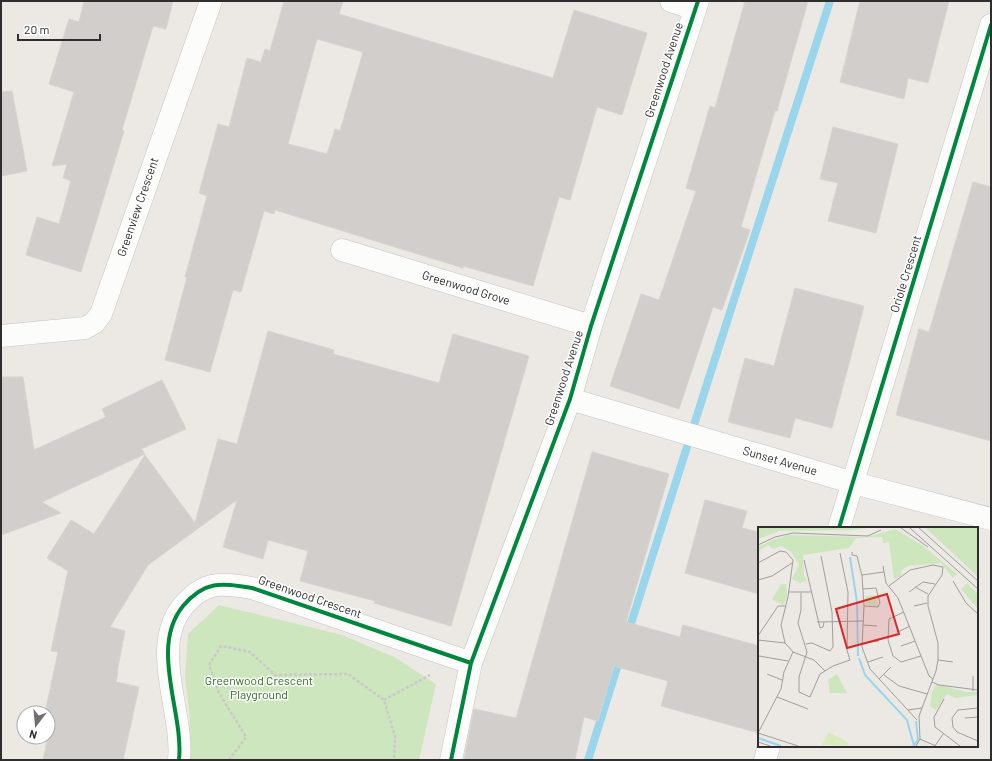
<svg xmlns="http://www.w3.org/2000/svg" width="992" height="761" font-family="Barlow,sans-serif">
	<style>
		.green { fill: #cee6be }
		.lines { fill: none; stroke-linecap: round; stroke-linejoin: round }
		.stream { stroke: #99d6ec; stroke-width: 8 }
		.building { fill: #d1cecb; stroke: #d7d4d0; fill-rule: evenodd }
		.minor-casing { stroke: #c5c4c5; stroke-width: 23 }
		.path { stroke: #c9c9c8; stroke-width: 2.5; stroke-dasharray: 3 2; stroke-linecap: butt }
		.minor { stroke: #fcfcfb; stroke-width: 22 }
		.cycleway-casing { stroke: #fff; stroke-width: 6 }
		.cycleway { stroke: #00873e; stroke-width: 4 }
		.labels { text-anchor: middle; stroke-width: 3; stroke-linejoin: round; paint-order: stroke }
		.street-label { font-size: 12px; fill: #2e2e2e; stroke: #fff }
		.park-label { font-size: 12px; fill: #2c6e1b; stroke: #fff }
		.inset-river { fill: none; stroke: #99d6ec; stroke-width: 2 }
		.inset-road { fill: none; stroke: #a09e9b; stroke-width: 1 }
		.view { fill: #d62828; fill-opacity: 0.15; stroke: #d62828; stroke-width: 2 }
		.inset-edge { fill: none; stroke: #2e2e2e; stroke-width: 2 }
	</style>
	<rect width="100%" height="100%" fill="#ece8e4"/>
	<path class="green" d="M219 605 342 635 394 657 436 684 419 760H188L190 718 185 677 188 634Z"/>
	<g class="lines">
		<path class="stream" d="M628 633 706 387 830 1
			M588 760 620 658"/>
	</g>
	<path class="building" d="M84 1H173L166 29 153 26 122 130 124 131 81 272 26 255 37 217 59 224 71 181 63 178 67 164 52 166 74 92 49 84 69 19 79 22Z
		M284 1H343L339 14 553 78 574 10 647 33 622 115 597 107 570 200 559 197 533 286 463 266V268L275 210 274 214 264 211 241 292 233 290 210 372 165 360 187 277H185L207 196 199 193 218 124 229 127 247 58 261 62 265 49 270 51ZM317 39 363 52 340 131 335 129 327 154 288 144Z
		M745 1H808L777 111H775L741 227 750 230 722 310 713 307 679 409 610 386 641 294 659 300 696 191 686 188 710 106 715 108Z
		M860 1H949L928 83 908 78 904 99 840 82Z
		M12 91 27 171 1 176V92Z
		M833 127 898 144 876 233 828 221 838 183 820 179Z
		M973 182 991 187V441L896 415 919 329 929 332Z
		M795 288 864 306 832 428 795 418 790 438 728 422 745 358 774 366Z
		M268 331 334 350 333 354 439 383 453 334 529 356 451 626 374 603 375 601 300 581 308 551 268 540 263 559 223 547 237 500 148 565 110 627 125 631 117 672H118L116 682 139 687 123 760H43L53 713H45L58 652 51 651 68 571 47 558 71 520 94 534 145 455 195 523 218 439 237 444Z
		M1 377H23L34 450 106 417 102 409 162 380 186 429 141 449 145 454 42 502 61 513 1 535Z
		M592 452 669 474 626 622 680 637 683 625 759 646V733L661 706 668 681 614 666 598 721 584 717 575 760H464L474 709 516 718Z
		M705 500 747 511 742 528 759 532V594L685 573Z"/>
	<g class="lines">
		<g class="minor-casing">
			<path id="minor" d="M671 1 695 9
				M342 250 591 326
				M1 336 85 328 94 323 101 314 211 1
				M570 399 854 483 991 519
				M839 528 991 25
				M179 760C184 712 149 648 183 606 205 580 221 583 252 588L471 663
				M451 760 471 663 570 399 591 326 698 1
				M765 760 769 746"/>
		</g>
		<path class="path" d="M384 700 430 675
			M229 760 246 737 219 693 209 665 221 646 250 652 275 675 348 674 384 700 395 736 394 760"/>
		<use href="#minor" class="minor"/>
		<g class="cycleway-casing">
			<path id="cycleway" d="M839 528 991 25
				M179 760C184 712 149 648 183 606 205 580 221 583 252 588L471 663
				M451 760 471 663 570 399 591 326 698 1"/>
		</g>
		<use href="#cycleway" class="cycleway"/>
	</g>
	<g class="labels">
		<g class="street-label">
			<text transform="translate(664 70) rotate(-72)" y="4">Greenwood Avenue</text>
			<text transform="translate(138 207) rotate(-71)" y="4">Greenview Crescent</text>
			<text transform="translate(906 274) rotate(-73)" y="4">Oriole Crescent</text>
			<text transform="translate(466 288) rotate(17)" y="4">Greenwood Grove</text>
			<text transform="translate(564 378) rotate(-72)" y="4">Greenwood Avenue</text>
			<text transform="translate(780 461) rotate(16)" y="4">Sunset Avenue</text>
			<text transform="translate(310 597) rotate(19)" y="4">Greenwood Crescent</text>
		</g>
		<g class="park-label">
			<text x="259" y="685">Greenwood Crescent<tspan x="259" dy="14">Playground</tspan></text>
		</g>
	</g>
	<g transform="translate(758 527)">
		<rect width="220" height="220" fill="#ece8e4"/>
		<path d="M0 1H109L95 3 21 4 0 12ZM168 1H220V50ZM137 2 164 18 199 47 195 51 183 36 150 39 144 43 143 49 136 52 131 15 125 16 124 10 98 11 91 21 45 28 46 49 49 54 42 56 34 52 41 37 33 25 24 19 14 22 11 18 0 24V20L14 13 30 8 110 10ZM209 56 220 67V82L203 62ZM23 57H28L29 71 25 78 14 72ZM119 68 120 79 108 78 107 69ZM79 147 89 166H72L70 153ZM178 157 208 165H220V168L197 171 189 167 178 183 172 179 174 165Z" fill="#cee6be"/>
		<path d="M71 205 91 216 89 219 64 218Z" fill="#d9eabb"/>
		<path class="inset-river" d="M92 30 99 75 100 129M101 131 107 148 149 193 156 219M0 211 23 219M155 219 160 213 158 194"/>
		<path class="inset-road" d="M143 1 170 20M152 1 220 62M161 1 220 54M0 18 17 10 35 6 110 9 123 3M94 25V28L99 29 104 49 106 79 104 120 112 142 159 193M46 33 62 101 65 100 66 95M0 36 22 24 28 25 35 33 30 70 23 98 27 116 35 125M125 39 128 56 140 71 171 149 175 152M104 48 126 45M0 53 14 49 34 36M195 54 208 76 220 87M131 59 152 43 175 38 185 40 184 48 170 69V79L180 116V133L178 144 161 189 162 212 158 219M157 60 170 67M105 62 118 61 122 76 120 80 106 79M30 65H53M151 65 165 55 177 57M43 66V83L40 96 49 125 41 150V165L52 170 62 147 75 139 92 133 89 123 90 65 82 26M156 79 169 76M146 85 131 92 130 113 135 129 143 135 163 129M59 95 105 94M105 98 119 99M140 105 152 99M0 109 20 79H28M0 113 27 116M105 116 121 114M48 117 54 116 72 124 75 120 74 85 63 29M143 119 157 114M35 125 56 133 67 144M1 129 30 134M180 133 195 135M110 135 125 130M9 147 24 153M126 148 141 159 169 167M121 152 133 140M174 155 181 158 220 163M215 164V149M19 170 50 182M186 172 176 190 177 200 202 219M220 181 200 183 194 191 195 200 199 205 220 214M150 183 164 181M207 191 220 190M0 206 23 162 26 145 35 125M0 206 40 219M162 212 178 219M0 215 12 219M177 219 185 207"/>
		<path class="view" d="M129 67 141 107 89 121 78 82Z"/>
		<rect width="220" height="220" class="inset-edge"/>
	</g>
	<rect width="992" height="761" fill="none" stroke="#2e2e2e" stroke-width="4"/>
	<g transform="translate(36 725) rotate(196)"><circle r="19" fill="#ffffff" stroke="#ababab"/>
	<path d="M0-3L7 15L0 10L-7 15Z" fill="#706f6e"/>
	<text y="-6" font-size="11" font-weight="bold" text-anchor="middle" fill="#2e2e2e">N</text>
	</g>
	<path d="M18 34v6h82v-6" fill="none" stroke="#2e2e2e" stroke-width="2"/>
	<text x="24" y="34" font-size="12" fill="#2e2e2e" stroke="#ffffff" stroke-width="3" paint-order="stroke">20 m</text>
</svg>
